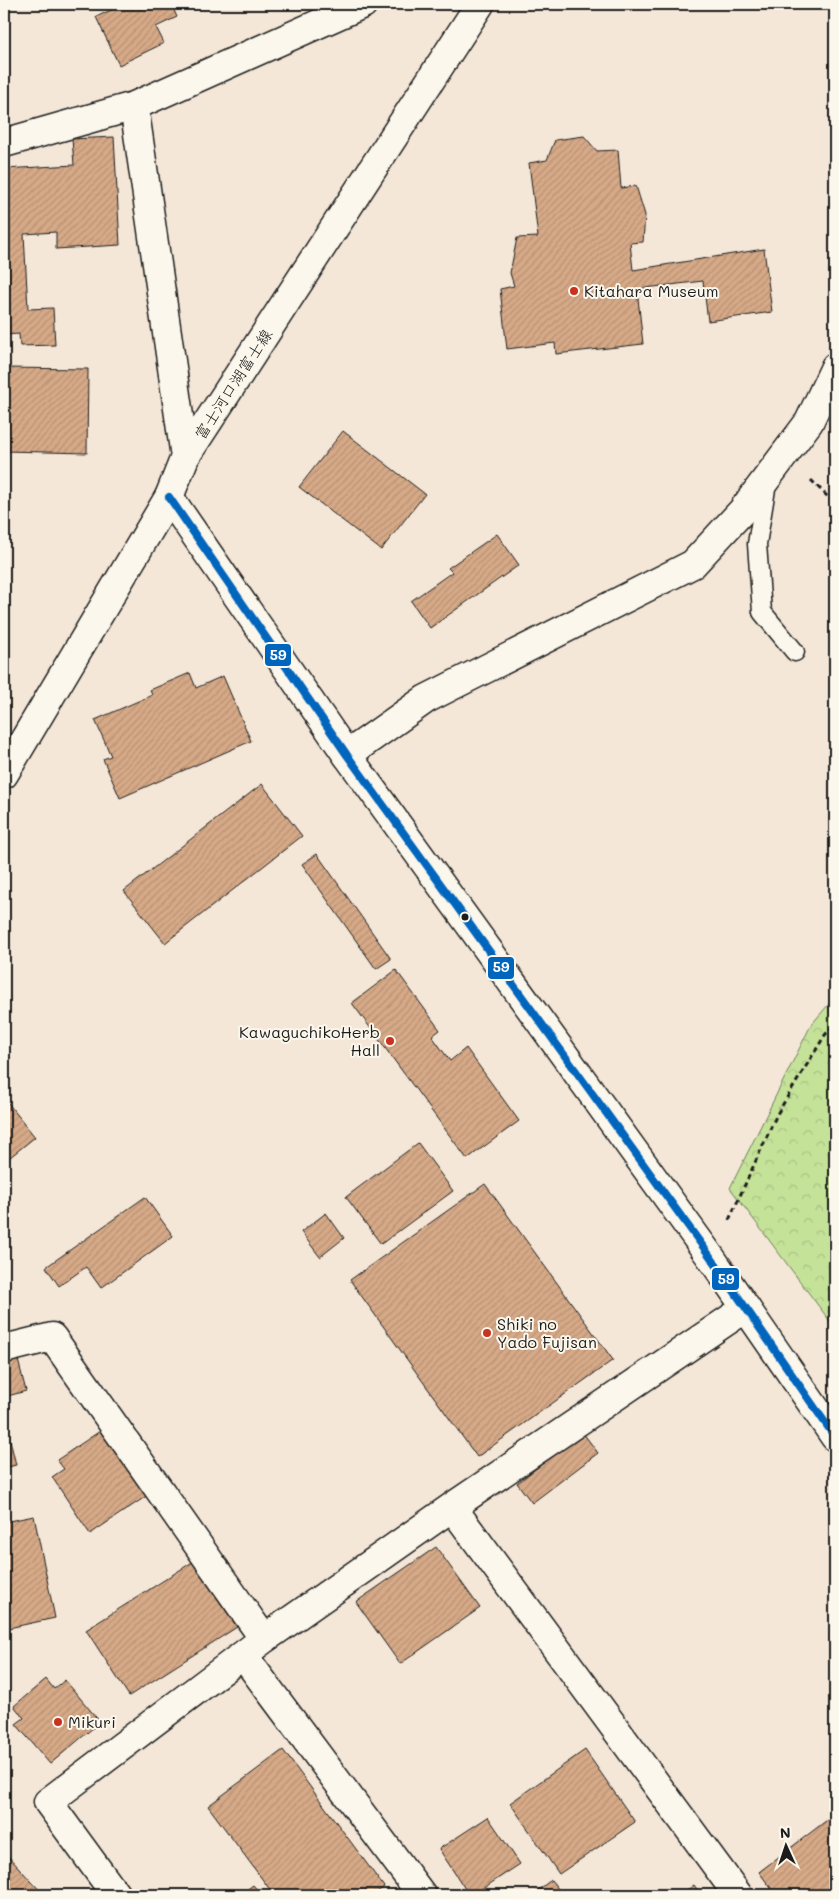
<svg xmlns="http://www.w3.org/2000/svg" width="839" height="1899" font-family="Mali,'Klee One',sans-serif">
	<style>
		.forest { fill: url(#forest-crowns); stroke: #707f5a }
		.building { fill: url(#building-hatch); stroke: #1c1c1c }
		.lines { fill: none; stroke-linecap: round; stroke-linejoin: round }
		.service-casing { stroke: #1c1c1c; stroke-width: 21 }
		.minor-casing { stroke: #1c1c1c; stroke-width: 31 }
		.tertiary-casing { stroke: #1c1c1c; stroke-width: 31 }
		.secondary-casing { stroke: #1c1c1c; stroke-width: 31 }
		.path { stroke: #1c1c1c; stroke-width: 3; stroke-dasharray: 5 4; stroke-linecap: butt }
		.service { stroke: #fbf7ec; stroke-width: 18 }
		.minor { stroke: #fbf7ec; stroke-width: 28 }
		.tertiary { stroke: #fbf7ec; stroke-width: 28 }
		.secondary { stroke: #fbf7ec; stroke-width: 28 }
		.bus-1-casing { stroke: #fbf7ec; stroke-width: 11 }
		.bus-1 { stroke: #0065bd; stroke-width: 8 }
		.poi-dot { fill: #c8321e; stroke: #fbf7ec; stroke-width: 2 }
		.bus-dot { fill: #1c1c1c; stroke: #fbf7ec; stroke-width: 2 }
		.labels { text-anchor: middle; stroke-width: 4; stroke-linejoin: round; paint-order: stroke }
		.poi-label { font-size: 16px; fill: #1c1c1c; stroke: #fbf7ec; text-anchor: start }
		.street-label { font-size: 16px; fill: #1c1c1c; stroke: #fbf7ec }
		.line-badge { stroke: #fbf7ec; stroke-width: 2 }
		.badge-label { font-size: 14px; text-anchor: middle; font-weight: bold; fill: #fff }
	</style>
	<defs>
		<pattern id="forest-crowns" width="20" height="18" patternUnits="userSpaceOnUse" patternTransform="scale(1.25)"><rect width="20" height="18" fill="#c5e299"/><path d="M2 6a3 3 0 1 1 6 0M12 15a3 3 0 1 1 6 0" fill="none" stroke="#a9c183"/></pattern>
		<pattern id="building-hatch" width="6" height="6" patternUnits="userSpaceOnUse" patternTransform="scale(1.25)"><rect width="6" height="6" fill="#d6a987"/><path d="M-1 1l2-2M0 6l6-6M5 7l2-2" fill="none" stroke="#b79174"/></pattern>
	</defs>
	<rect width="100%" height="100%" fill="#f4e7d8"/>
	<filter id="ink" filterUnits="userSpaceOnUse"><feTurbulence type="fractalNoise" baseFrequency=".02" numOctaves="2"/><feDisplacementMap in="SourceGraphic" scale="10" xChannelSelector="R" yChannelSelector="G"/><feConvolveMatrix kernelMatrix="1 2 1 2 8 2 1 2 1" color-interpolation-filters="sRGB"/></filter>
	<g filter="url(#ink)">
		<path class="forest" d="M835 997V1328L730 1188 811 1025Z"/>
		<path class="building" d="M124 4H171L177 17 156 27 164 43 119 65 96 17Z
			M584 136 597 151 618 150 621 188 636 186 645 215 643 242 630 243 633 270 764 249 772 312 708 321 703 281 637 289 643 344 556 354 555 343 507 349 500 289 514 286 510 273 517 238 538 237 529 163 547 160 555 140Z
			M114 137 120 245 56 249V232L24 234 28 309 53 308 55 345 20 346 19 334 4 335V169L74 165 72 139Z
			M4 368 88 369 87 453 4 451Z
			M343 431 425 494 381 550 299 487Z
			M497 534 519 565 430 628 411 601 452 572 448 568Z
			M190 673 196 688 223 676 251 741 120 798 103 759 111 756 95 720 152 695 150 690Z
			M262 784 302 836 165 943 124 891Z
			M317 854 391 959 376 969 302 864Z
			M396 970 440 1030 432 1036 450 1061 466 1048 519 1121 467 1159 352 1003Z
			M4 1098 35 1137 4 1162Z
			M418 1143 453 1191 381 1244 346 1197Z
			M485 1184 613 1360 477 1457 350 1280Z
			M145 1197 173 1236 101 1288 86 1267 59 1286 46 1267Z
			M326 1213 344 1238 320 1257 301 1232Z
			M18 1360 26 1391 4 1397V1363Z
			M4 1415 16 1465 4 1468Z
			M103 1429 148 1495 90 1534 52 1477 64 1469 57 1460Z
			M583 1433 598 1453 532 1503 517 1483Z
			M34 1516 55 1618 4 1629V1522Z
			M436 1547 480 1608 400 1664 356 1602Z
			M194 1561 237 1627 129 1696 86 1630Z
			M46 1679 54 1689 65 1680 100 1722 50 1764 16 1724 24 1718 14 1706Z
			M283 1750 384 1887 373 1895H274L208 1806Z
			M585 1750 635 1822 559 1874 510 1803Z
			M835 1814V1895H776L759 1872Z
			M488 1817 520 1864 473 1895H469L439 1849Z
			M7 1855 44 1895H15L4 1883V1858Z
			M551 1880 563 1895H532Z
			M253 1885 262 1895H240Z
			M694 1885 701 1895H680Z"/>
		<g class="lines">
			<g class="service-casing">
				<path id="service" d="M767 483 757 544 762 612 795 652"/>
			</g>
			<g class="minor-casing">
				<path id="minor" d="M134 106 185 457
					M4 143 134 106 363 4
					M347 755 426 699 693 564 743 510 809 422 835 367
					M4 1349 52 1337 264 1639 452 1507 746 1308
					M452 1507 738 1895
					M243 1655 422 1895
					M116 1895 48 1802 264 1639"/>
			</g>
			<g class="tertiary-casing">
				<path id="tertiary" d="M169 497 347 755 712 1259 835 1437"/>
			</g>
			<g class="secondary-casing">
				<path id="secondary" d="M4 774 169 497 185 457 480 4"/>
			</g>
			<path class="path" d="M811 480 835 504
				M729 1220 777 1114 825 1035 835 1024"/>
			<use href="#service" class="service"/>
			<use href="#minor" class="minor"/>
			<use href="#tertiary" class="tertiary"/>
			<use href="#secondary" class="secondary"/>
			<g class="bus-1-casing">
				<path id="bus-1" d="M169 497 347 755 712 1259 835 1437"/>
			</g>
			<use href="#bus-1" class="bus-1"/>
		</g>
	</g>
	<g class="poi-dot">
		<circle cx="574" cy="291" r="5"/>
		<circle cx="390" cy="1041" r="5"/>
		<circle cx="487" cy="1333" r="5"/>
		<circle cx="58" cy="1722" r="5"/>
	</g>
	<circle class="bus-dot" cx="465" cy="917" r="4.5"/>
	<g class="labels">
		<g class="poi-label">
			<text x="584" y="297">Kitahara Museum</text>
			<text x="380" y="1038" text-anchor="end">KawaguchikoHerb<tspan x="380" dy="18">Hall</tspan></text>
			<text x="497" y="1330">Shiki no<tspan x="497" dy="18">Yado Fujisan</tspan></text>
			<text x="68" y="1728">Mikuri</text>
		</g>
		<g class="street-label">
			<text transform="translate(233 384) rotate(-57)" y="6">富士河口湖富士線</text>
		</g>
	</g>
	<g class="line-badge">
		<rect x="264" y="643" width="28" height="24" rx="5" fill="#0065bd"/>
		<rect x="487" y="956" width="28" height="24" rx="5" fill="#0065bd"/>
		<rect x="711" y="1267" width="29" height="24" rx="5" fill="#0065bd"/>
	</g>
	<g class="badge-label">
		<text x="278" y="660">59</text>
		<text x="501" y="972">59</text>
		<text x="726" y="1284">59</text>
	</g>
	<rect width="839" height="1899" fill="none" stroke="#fbf7ec" stroke-width="20"/>
	<rect x="10" y="10" width="819" height="1879" fill="none" stroke="#1c1c1c" stroke-width="2" filter="url(#ink)"/>
	<g transform="translate(786 1846) rotate(357)" stroke="#fbf7ec" stroke-width="4" paint-order="stroke">
	<path d="M0-4L9 19L0 12L-9 19Z" fill="#1c1c1c"/>
	<text y="-8" font-size="14" font-weight="bold" text-anchor="middle" fill="#1c1c1c">N</text>
	</g>
</svg>
